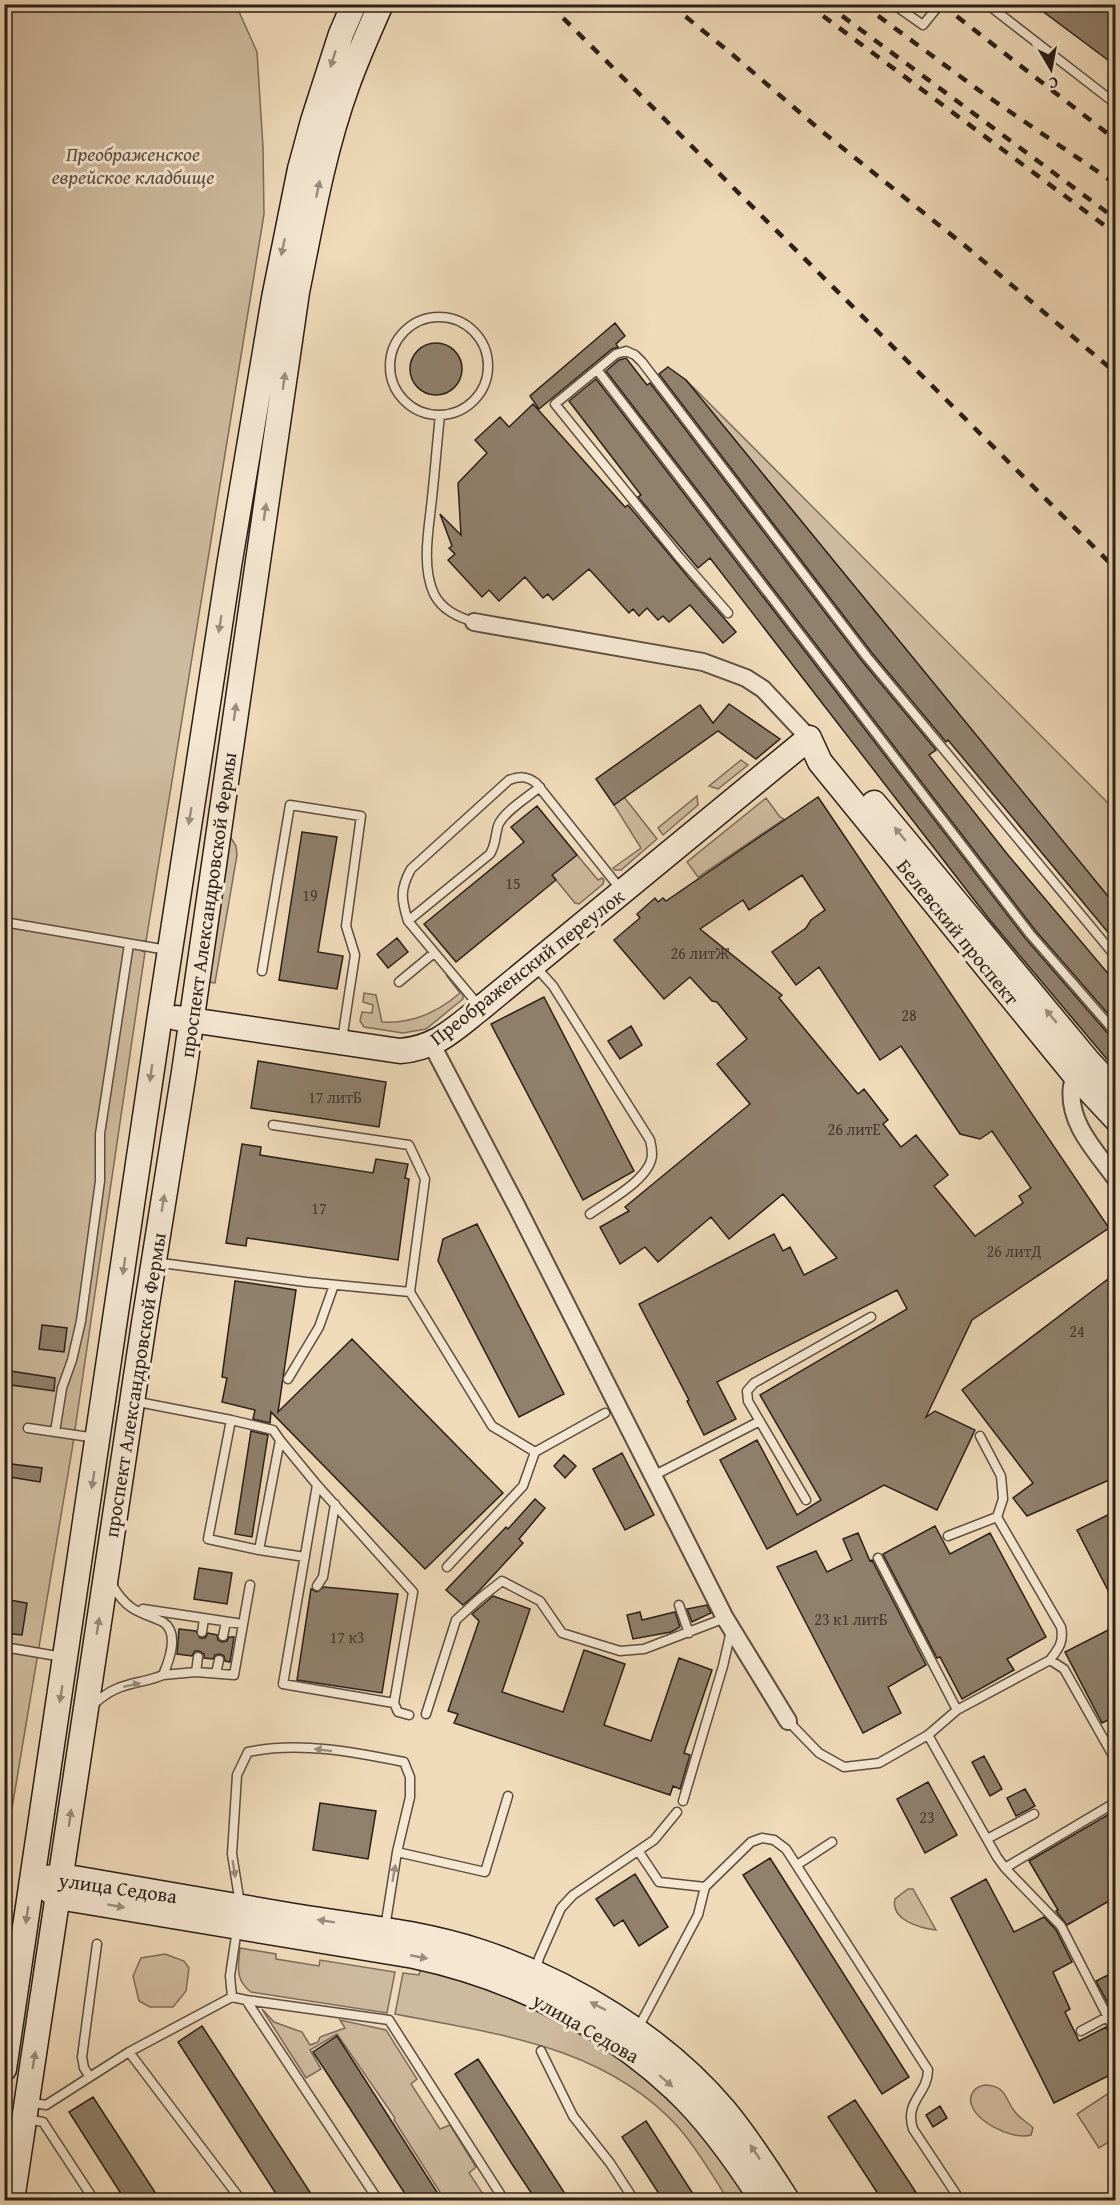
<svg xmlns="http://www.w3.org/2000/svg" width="1120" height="2205" font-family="'Gentium Book Plus',serif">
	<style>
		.green { fill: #ceba9e; stroke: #7c6c5b; stroke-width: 1.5 }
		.building { fill: #90806c; stroke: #2a1f18; stroke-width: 1.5; fill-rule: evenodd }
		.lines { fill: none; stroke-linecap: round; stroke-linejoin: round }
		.lane-casing { stroke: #5b4e40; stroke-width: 11 }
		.street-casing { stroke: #5b4e40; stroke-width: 20 }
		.secondary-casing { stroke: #2a1f18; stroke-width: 27 }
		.lane { stroke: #f5e7d2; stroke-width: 8 }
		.street { stroke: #f5e7d2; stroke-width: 16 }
		.secondary { stroke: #f5e7d2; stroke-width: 24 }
		.rail { stroke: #2a1f18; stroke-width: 4.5; stroke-dasharray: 10 10; stroke-linecap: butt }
		.oneway { fill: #9a8d7e }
		.labels { text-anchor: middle; stroke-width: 6; stroke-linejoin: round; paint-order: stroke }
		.number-label { font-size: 16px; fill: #44372d }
		.park-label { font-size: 20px; font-style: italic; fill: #5b4e40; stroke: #f5e7d2 }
		.street-label { font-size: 20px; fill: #2a1f18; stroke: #f5e7d2 }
	</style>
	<rect width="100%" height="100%" fill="#efdab9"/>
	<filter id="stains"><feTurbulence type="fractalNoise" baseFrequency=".00333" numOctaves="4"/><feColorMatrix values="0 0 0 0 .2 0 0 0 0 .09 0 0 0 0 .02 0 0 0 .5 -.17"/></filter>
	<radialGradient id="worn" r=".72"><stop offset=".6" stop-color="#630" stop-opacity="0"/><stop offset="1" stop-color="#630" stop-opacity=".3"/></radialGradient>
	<path class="green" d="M5 5H236L257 52 263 147 264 214 146 941H144L142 951 145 952 72 1450 5 1850Z
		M686 380 1115 810V906Z
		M741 760 748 765 718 789 709 786Z
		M697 796 698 805 663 835 658 828Z
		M624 797 657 839 621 870H615L613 868 641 848 614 805Z
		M766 798 780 817 784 819 698 877 687 862Z
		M229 835 236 846 237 855 215 983 209 982V967Z
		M577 855 598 880 602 878 604 880 603 884 579 904 575 903 552 875Z
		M446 975 463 995V999L426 1029 403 1033 364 1027 360 1021 362 1012 372 1013 373 1005 363 1002 364 993 376 995 382 1022C412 1024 438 1012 460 993Z
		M908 1889H913L936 1930C920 1928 890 1920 895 1899Z
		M240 1948 276 1954V1959L319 1966 320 1960 395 1972 387 2013 251 1992C235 1980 238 1967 240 1948Z
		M165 1954 184 1961 189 1968 186 1991 173 2007H150L139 2001 133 1976 141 1958Z
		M421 1968 483 1987 523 2004 596 2043 638 2072 689 2120 718 2154 748 2200H728C713 2176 698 2150 679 2128 605 2046 497 2034 395 2014L403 1973 419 1975Z
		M262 2009 274 2022 302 2032 310 2045 318 2042 320 2037 345 2028 340 2020 386 2030 417 2079 411 2084 440 2129 450 2125 476 2167 469 2173 487 2200H445L394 2120 395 2118 337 2034 310 2050 321 2069 306 2078Z
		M985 2085C1007 2086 1004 2098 1015 2112 1020 2119 1028 2122 1033 2128L1031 2135C1013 2141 966 2119 971 2096 973 2089 979 2086 985 2085Z
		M1115 2089V2138L1099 2148 1077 2114Z"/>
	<path class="building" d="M1033 4H1116V66Z
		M615 323 625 336 616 344 618 347 612 349 539 409 530 396Z
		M410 369a26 26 0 1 1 52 0a26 26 0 1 1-52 0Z
		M626 358 647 385 650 383 862 661 936 750 929 755 1008 855 1116 983V1023L1035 930 606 371 619 360Z
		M668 367 686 380 1116 906V942L948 740 946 742 872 653 659 374Z
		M596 379 1025 938 1111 1037 1116 1039V1070L989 919 710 558 698 568 638 497 641 495 569 401Z
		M533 404 625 507 628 505 688 577 736 632 723 643 690 605 669 622 663 616 658 620 647 608 639 616 633 609 629 613 589 569 553 600 548 594 543 598 525 577 499 601 489 590 482 597 448 560 455 554 449 548 452 546 440 514 461 535 458 483 487 453 475 440 500 417 509 427Z
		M729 704 780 739 756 759 718 731 614 805 596 779 700 705 713 723Z
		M818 797 1109 1228 972 1320 926 1417 935 1411 975 1430 937 1510 884 1485 767 1549 720 1460 757 1440 797 1515 821 1500 760 1395 907 1309 897 1290 717 1382 736 1419 704 1435 687 1401 689 1400 639 1304 774 1234 783 1251 790 1247 804 1275 837 1258 783 1194 729 1239 711 1217 658 1262 645 1247 620 1264 600 1227 629 1211 625 1207 750 1104 717 1064 747 1039 717 1002 712 1001 690 977 664 999 614 940 640 918 637 914 655 898 658 902 663 898 666 901ZM802 875 825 910 811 920 806 928 772 952 796 985 819 967 880 1060 901 1046 960 1134 980 1139 992 1131 1031 1188 1019 1196 1023 1203 975 1236 934 1186 948 1175 916 1135 901 1147 883 1124 888 1120 864 1089 858 1094 779 998 782 995 700 929 743 900 749 910Z
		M537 806 577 855 552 875 556 880 456 962 424 924 524 842 511 827Z
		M302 832 337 837 318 952 343 956 337 989 279 980Z
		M397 938 408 952 388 968 377 954Z
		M544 997 634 1171 583 1200 491 1024Z
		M631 1026 642 1045 620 1059 608 1041Z
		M258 1061 386 1082 379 1127 251 1108Z
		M242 1144 261 1147 260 1155 373 1173 376 1159 408 1164 405 1178 409 1179 398 1260 247 1238 246 1246 226 1243Z
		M477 1224 564 1394 519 1417 438 1261 443 1239Z
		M1116 1273V1477L1027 1516 1013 1498 1033 1483 962 1390Z
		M235 1281 296 1290 278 1412 352 1339 503 1493 425 1569 271 1412 270 1423 253 1419 255 1410 222 1402 227 1378 222 1377Z
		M42 1325 67 1328 64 1352 39 1349Z
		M4 1370 55 1378 54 1391 4 1384Z
		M251 1431 268 1435 252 1537 235 1534Z
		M622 1453 654 1515 625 1530 593 1469Z
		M564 1455 576 1466 565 1478 554 1466Z
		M4 1463 42 1468 40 1482 4 1476Z
		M535 1499 545 1508 519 1539 523 1543 478 1592 463 1605 446 1590 506 1527 508 1529Z
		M1116 1511V1606L1077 1530Z
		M935 1526 950 1554 990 1533 1046 1637 1007 1659 1014 1670 962 1699 940 1657 937 1658 883 1554Z
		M858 1533 870 1561 872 1560 926 1665 888 1687 901 1713 863 1733 777 1567 816 1551 827 1572 852 1560 843 1539Z
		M199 1568 232 1573 227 1604 194 1599Z
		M324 1587 398 1594 382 1693 297 1680 311 1589 317 1592Z
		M493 1596 530 1609 502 1692 563 1712 584 1650 625 1664 604 1725 651 1741 679 1658 712 1670 684 1753 690 1755 680 1789 673 1786 670 1795 454 1723 458 1714 448 1711 479 1621 472 1614Z
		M4 1599 27 1603 22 1635 4 1633Z
		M707 1605 711 1613 692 1622 687 1609Z
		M640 1612 642 1620 675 1612 680 1627 671 1632 633 1639 627 1615Z
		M1116 1626V1716L1102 1723 1065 1652Z
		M179 1629 196 1631 200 1638H205L208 1633 217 1635 218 1640 222 1642 227 1641 229 1637H234L230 1662 225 1661 224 1656 220 1654 215 1655 213 1659 204 1658V1654L199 1651H195L192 1656 177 1654Z
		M984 1756 1002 1789 990 1796 972 1762Z
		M928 1782 957 1835 925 1853 897 1799Z
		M1025 1789 1035 1806 1016 1816 1007 1798Z
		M320 1803 376 1811 368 1859 313 1850Z
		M1116 1810V1897L1067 1925 1056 1911 1058 1910 1029 1861Z
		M770 1858 909 2077 882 2094 743 1875Z
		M635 1874 668 1927 639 1946 623 1920 614 1926 596 1899Z
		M986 1879 1014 1932 1044 1917 1056 1930 1072 1962 1053 1972 1070 2009 1065 2012 1079 2041 1106 2027 1111 2036 1116 2039V2072L1054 2103 951 1898Z
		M1116 1971V2018L1096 1981Z
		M202 2026 315 2200H280L213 2096 178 2042Z
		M337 2036 442 2200H409L325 2070 313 2052Z
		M478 2059 569 2200H536L512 2164 455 2074Z
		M93 2097 160 2200H125L69 2112Z
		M855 2100 892 2156 921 2200H882L828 2117Z
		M940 2106 947 2118 933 2127 926 2115Z
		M646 2121 697 2200H663L634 2155 622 2137Z"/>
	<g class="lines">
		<g class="lane-casing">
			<path id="lane" d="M893 4 923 25 940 4
				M987 4 1116 104
				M390 366a49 49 0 1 1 98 0a49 49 0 1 1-98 0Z
				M598 371 1030 934 1116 1033
				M440 415C437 443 435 470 432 498 429 528 421 566 434 594 442 610 458 617 474 622
				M728 613 679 557 555 404 616 354 626 351 635 355 642 362 867 657 1116 957
				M408 921 490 854C496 844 495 836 498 826 502 813 529 796 540 787
				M4 922 167 950
				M535 966 553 986 650 1140C651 1144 652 1150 652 1154 652 1178 608 1201 590 1214
				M262 971 290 805 361 816 346 926 355 955 342 1040
				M399 982 434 953
				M480 1007 408 921C401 899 400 889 411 869L509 780C520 776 527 776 536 783L622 891
				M273 1125 409 1145 425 1179 410 1292
				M154 1262 306 1282 410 1292 492 1426 535 1452 605 1413
				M288 1379 319 1327 334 1285
				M133 1401 231 1420 208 1539 259 1550 280 1440 273 1430 231 1420
				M28 1428 96 1438
				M55 1432 62 1388 72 1360 81 1321 100 1181V1134L129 944
				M280 1440 317 1485 283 1684 394 1703 413 1592 317 1485
				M653 1476 760 1421
				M806 1500 748 1401 747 1391 754 1383 871 1317
				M948 1536 997 1517
				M259 1550 305 1557
				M878 1558 957 1710
				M447 1567 523 1486 535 1452
				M317 1586 323 1577 335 1504
				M679 1605 689 1633
				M143 1609 243 1624
				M202 1632 204 1619
				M223 1636 226 1622
				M4 1647 63 1657
				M1050 1660 1064 1669 1116 1761
				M196 1672 198 1657
				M216 1673 219 1660
				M163 1675 196 1672 234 1675 250 1585
				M394 1703 398 1712 409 1715
				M92 1706C99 1699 107 1693 116 1689 131 1682 147 1682 163 1675 169 1661 180 1633 163 1622 153 1617 141 1614 132 1608 123 1602 116 1592 111 1583
				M426 1714 456 1620 479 1599 502 1581 540 1601 562 1633 620 1651 644 1649 725 1618
				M788 1721 819 1753 844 1767 879 1763 928 1735 957 1710 1050 1660C1059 1648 1064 1642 1061 1627L997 1517 1003 1499 1001 1476 980 1436
				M928 1735 997 1857 1005 1868 1116 1802
				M683 1801 723 1666 731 1631
				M987 1839 1034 1814
				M397 1852 485 1872 508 1796
				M639 1852 659 1882 705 1887
				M797 1865 832 1842
				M1005 1868 1061 1926 1116 2033
				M240 1904 232 1854 237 1775 248 1752C299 1741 354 1752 404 1762L410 1777V1797L397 1852 385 1928
				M536 1970 539 1958 561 1908 573 1895 654 1840 677 1812
				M232 1997 230 1976 237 1929
				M246 2000 389 2020 504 2200
				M637 2030 698 1915 705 1887 751 1842 762 1838 774 1840 786 1849 928 2070C928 2094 904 2101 913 2129L960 2200
				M1081 2031 1107 2017
				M541 2051 573 2116 610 2163 634 2200
				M129 2052 241 2200
				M90 2077 84 2068 82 2057 97 1944
				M28 2102 46 2105 129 2052 232 1997 246 2000 378 2200
				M26 2119 43 2122 94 2200"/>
		</g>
		<g class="street-casing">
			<path id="street" d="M474 622 703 662 746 678 763 689 809 738
				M432 1045 516 1205 725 1618 788 1721
				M1079 1069C1074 1075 1074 1079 1072 1086 1067 1123 1096 1151 1116 1179
				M4 1945 22 1951"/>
		</g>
		<g class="secondary-casing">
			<path id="secondary" d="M809 738 820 762 1074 1074 1116 1119
				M874 803 1088 1061 1116 1091
				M177 1018 400 1051C436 1048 453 1030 481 1008L809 738
				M47 1878 62 1876C139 1889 217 1903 294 1916 356 1926 421 1932 481 1952 571 1982 664 2038 725 2111 748 2139 768 2170 787 2200
				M45 1887 58 1897 414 1956C509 1976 604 2022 675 2089 709 2121 737 2161 762 2200
				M4 2069 160 1015 229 566 274 298 300 169 313 121 341 34 354 4
				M12 2200 144 1323 184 1072 297 292C311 223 323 152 347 86 357 58 369 31 381 4"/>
		</g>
		<use href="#lane" class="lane"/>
		<use href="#street" class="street"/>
		<use href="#secondary" class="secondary"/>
		<path class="rail" d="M549 4 1116 569
			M670 4 733 55 819 129 969 249 1116 373
			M807 4 1116 234
			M826 4 1116 219
			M862 4 984 94 1116 184
			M941 4 1116 140"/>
	</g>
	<defs><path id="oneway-solid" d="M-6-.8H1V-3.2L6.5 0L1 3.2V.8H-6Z" transform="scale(1.5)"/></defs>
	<g class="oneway">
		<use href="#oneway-solid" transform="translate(333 59) rotate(107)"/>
		<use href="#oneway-solid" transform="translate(318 189) rotate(-78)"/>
		<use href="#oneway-solid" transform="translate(283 247) rotate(102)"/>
		<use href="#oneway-solid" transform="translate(284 381) rotate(-82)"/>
		<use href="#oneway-solid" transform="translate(265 512) rotate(-82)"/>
		<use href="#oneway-solid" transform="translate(220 624) rotate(99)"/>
		<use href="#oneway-solid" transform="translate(235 712) rotate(-82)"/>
		<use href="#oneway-solid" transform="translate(190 816) rotate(99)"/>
		<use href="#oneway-solid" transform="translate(900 834) rotate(-130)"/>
		<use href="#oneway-solid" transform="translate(1051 1016) rotate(-130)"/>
		<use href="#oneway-solid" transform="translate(151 1073) rotate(98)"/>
		<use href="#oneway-solid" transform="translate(163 1203) rotate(-81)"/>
		<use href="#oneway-solid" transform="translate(124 1266) rotate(98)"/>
		<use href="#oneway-solid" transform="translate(93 1480) rotate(99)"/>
		<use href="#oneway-solid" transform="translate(98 1626) rotate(-81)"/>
		<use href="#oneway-solid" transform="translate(132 1685) rotate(-12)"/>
		<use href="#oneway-solid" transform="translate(61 1694) rotate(99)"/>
		<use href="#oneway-solid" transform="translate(323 1750) rotate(-173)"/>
		<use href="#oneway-solid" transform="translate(70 1818) rotate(-82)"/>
		<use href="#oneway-solid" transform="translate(234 1869) rotate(81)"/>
		<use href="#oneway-solid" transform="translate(394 1873) rotate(-80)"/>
		<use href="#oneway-solid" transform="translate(116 1906) rotate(10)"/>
		<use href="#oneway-solid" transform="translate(27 1915) rotate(98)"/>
		<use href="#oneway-solid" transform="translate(326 1921) rotate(-171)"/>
		<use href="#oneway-solid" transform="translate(419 1957) rotate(11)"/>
		<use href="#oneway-solid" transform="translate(598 2006) rotate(-153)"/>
		<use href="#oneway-solid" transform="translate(34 2060) rotate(-81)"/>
		<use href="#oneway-solid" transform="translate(666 2081) rotate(41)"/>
		<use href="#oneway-solid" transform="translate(755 2152) rotate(-124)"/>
	</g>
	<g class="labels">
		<g class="number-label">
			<text x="513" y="889">15</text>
			<text x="310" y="901">19</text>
			<text x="700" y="959">26 литЖ</text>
			<text x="909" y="1021">28</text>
			<text x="335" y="1103">17 литБ</text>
			<text x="854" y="1135">26 литЕ</text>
			<text x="319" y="1214">17</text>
			<text x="1014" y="1257">26 литД</text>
			<text x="1077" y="1337">24</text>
			<text x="851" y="1625">23 к1 литБ</text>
			<text x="347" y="1643">17 к3</text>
			<text x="927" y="1823">23</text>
		</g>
		<g class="park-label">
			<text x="133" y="161">Преображенское<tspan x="133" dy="23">еврейское кладбище</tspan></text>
		</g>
		<g class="street-label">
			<text transform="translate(208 905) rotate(-82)" y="7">проспект Александровской Фермы</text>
			<text transform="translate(958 932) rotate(51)" y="7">Белевский проспект</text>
			<text transform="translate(527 967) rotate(-38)" y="7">Преображенский переулок</text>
			<text transform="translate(135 1385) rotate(-81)" y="7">проспект Александровской Фермы</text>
			<text transform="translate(118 1888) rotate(8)" y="7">улица Седова</text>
			<text transform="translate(586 2028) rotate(30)" y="7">улица Седова</text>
		</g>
	</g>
	<rect width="1120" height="2205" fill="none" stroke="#efdab9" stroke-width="24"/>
	<rect x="6" y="6" width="1108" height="2193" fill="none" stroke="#2a1f18" stroke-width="3"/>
	<rect x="12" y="12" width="1096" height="2181" fill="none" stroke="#2a1f18" stroke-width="1.5"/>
	<g transform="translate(1051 69) rotate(170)" stroke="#f5e7d2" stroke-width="4.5" paint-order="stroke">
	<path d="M0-4.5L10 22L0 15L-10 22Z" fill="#2a1f18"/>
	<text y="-9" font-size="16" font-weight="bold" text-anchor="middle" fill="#2a1f18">С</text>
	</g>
	<rect width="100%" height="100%" filter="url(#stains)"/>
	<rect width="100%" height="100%" fill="url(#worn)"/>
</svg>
